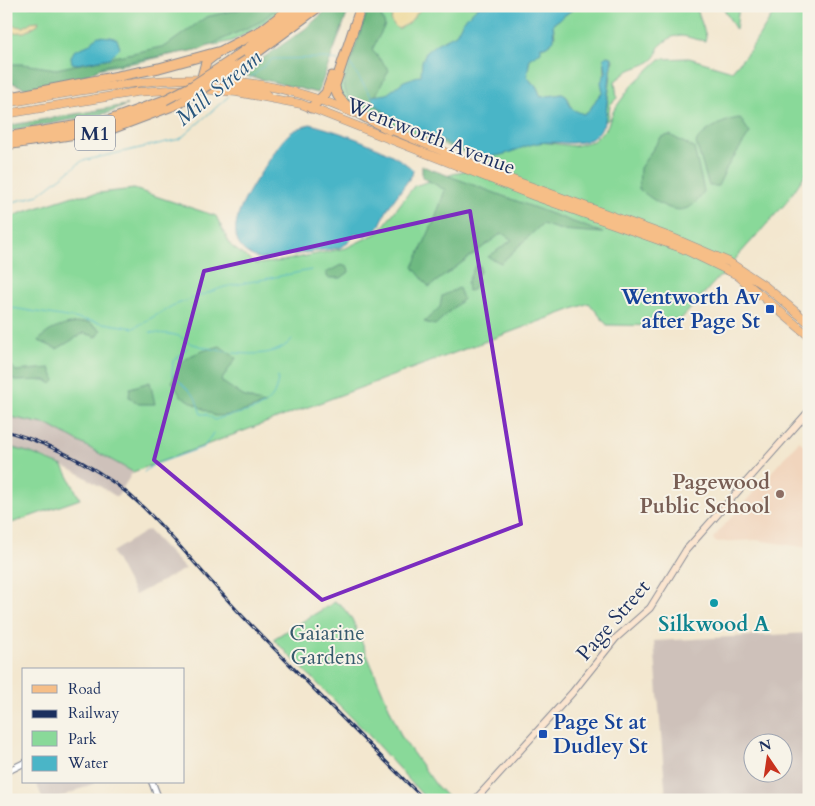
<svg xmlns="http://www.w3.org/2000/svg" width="815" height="806" font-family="Cardo,serif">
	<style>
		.built { fill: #f1d5bd }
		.industrial { fill: #cec1ba; fill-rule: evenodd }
		.green { fill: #89d999; stroke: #52847c }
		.forest { fill: #6eb981; stroke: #447470 }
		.sand { fill: #eeda9e; stroke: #84847e }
		.water { fill: #4ab5c7; stroke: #327292 }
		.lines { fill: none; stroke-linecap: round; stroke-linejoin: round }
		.stream { stroke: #4ab5c7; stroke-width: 1 }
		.tertiary-casing { stroke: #878b96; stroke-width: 8 }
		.secondary-casing { stroke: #878b96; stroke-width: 8 }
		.primary-casing { stroke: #878b96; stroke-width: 9 }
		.motorway-casing { stroke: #878b96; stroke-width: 11 }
		.tertiary { stroke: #fff; stroke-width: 5.5 }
		.secondary { stroke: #fbe5cf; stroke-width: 6 }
		.primary { stroke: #f6be87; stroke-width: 8 }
		.motorway { stroke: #f6be87; stroke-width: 9 }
		.rail-casing { stroke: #1b2f5e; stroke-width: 3 }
		.rail { stroke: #f7f3e8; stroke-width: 1; stroke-dasharray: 4; stroke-linecap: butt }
		.motorway-bridge-casing { stroke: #878b96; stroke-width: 11; stroke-linecap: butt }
		.motorway-bridge { stroke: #f6be87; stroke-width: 9 }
		.marked { fill: none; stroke: #7b2cbf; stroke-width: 4; stroke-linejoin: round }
		.transit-dot { fill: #1a4fb4; stroke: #f7f3e8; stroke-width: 2 }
		.education-dot { fill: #8d6e63; stroke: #f7f3e8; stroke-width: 2 }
		.culture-dot { fill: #0f9aa8; stroke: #f7f3e8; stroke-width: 2 }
		.labels { text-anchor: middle; stroke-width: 4; stroke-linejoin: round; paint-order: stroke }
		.shield { fill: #f7f3e8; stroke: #5d6a87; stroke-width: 1 }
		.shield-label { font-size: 20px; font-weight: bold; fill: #1b2f5e }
		.street-label { font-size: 21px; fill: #1b2f5e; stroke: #f7f3e8 }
		.transit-label { font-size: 21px; font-weight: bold; fill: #164399; stroke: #f7f3e8; text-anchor: end }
		.education-label { font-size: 21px; font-weight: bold; fill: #785e54; stroke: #f7f3e8; text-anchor: end }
		.culture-label { font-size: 21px; font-weight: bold; fill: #0d838f; stroke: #f7f3e8 }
		.park-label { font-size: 21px; fill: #365a6d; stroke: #f7f3e8 }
		.water-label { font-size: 22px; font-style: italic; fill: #29577e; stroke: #f7f3e8 }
	</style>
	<rect width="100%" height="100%" fill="#f7f3e8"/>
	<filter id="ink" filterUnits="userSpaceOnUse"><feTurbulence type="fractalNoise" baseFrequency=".02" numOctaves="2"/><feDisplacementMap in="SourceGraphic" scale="10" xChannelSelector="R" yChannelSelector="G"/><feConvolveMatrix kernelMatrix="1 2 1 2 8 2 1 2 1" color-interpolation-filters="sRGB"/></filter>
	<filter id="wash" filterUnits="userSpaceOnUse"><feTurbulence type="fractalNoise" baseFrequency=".0096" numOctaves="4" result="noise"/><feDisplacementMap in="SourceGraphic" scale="20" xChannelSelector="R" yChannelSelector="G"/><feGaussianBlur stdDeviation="1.12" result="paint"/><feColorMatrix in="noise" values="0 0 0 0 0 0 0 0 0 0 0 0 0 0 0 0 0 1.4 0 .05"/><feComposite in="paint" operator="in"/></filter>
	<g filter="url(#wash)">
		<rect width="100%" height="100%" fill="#f3e7cf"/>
		<path class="built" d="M799 441 809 449V548L756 540 715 542 713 538Z"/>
		<path class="industrial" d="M6 416 48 425 133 472 117 497 80 474 46 458 6 446Z
			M148 530 185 569 135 595 112 552Z
			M809 633V800H666L654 641ZM752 744H782V774H752Z
			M36 782H97L54 800H43Z"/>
		<path class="green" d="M6 6H287L258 27 232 41 138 62 6 84Z
			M366 6H488L398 121 486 156 540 142 574 146 593 141 607 127 614 110 632 85 660 59 689 58 732 71 750 50 777 8 809 6V169L785 204 737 257 723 276 719 277 682 318 669 326 607 325 589 303 133 472 48 425 6 416V218L73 196 134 189 216 216 231 246 256 264 282 261 346 248 379 232 414 186 489 163C455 144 356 121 337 92Z
			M577 6H696L706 36 705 41C681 37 677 29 658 48 658 64 639 65 628 71 624 74 619 78 615 81L617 98 610 105 608 120 605 121 613 59 604 58C606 70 604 82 603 93 593 98 594 112 580 115L572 109 568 98 562 94 541 97 536 85 533 84 527 76 530 58 541 46H547L555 36 553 24Z
			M722 6H739L736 30Z
			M6 446 31 453 63 466 80 499 6 525Z
			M335 602 341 605 352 619 402 738 436 785 450 800H427L364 730 273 639Z"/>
		<path class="forest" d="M253 6H280L260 22 202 49 104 66 86 76 27 89 6 80V64H23L56 69 166 46 206 17Z
			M331 6H350L318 93 240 74 305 29Z
			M369 6H377L385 25 372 50 389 70 376 95 396 126 350 101 343 86Z
			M127 105 109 113 6 132V126Z
			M740 118 750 133 727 167 718 186H709L696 143C702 130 727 119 740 118Z
			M670 135 694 148 704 191C686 224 662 207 639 189L640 168 661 137Z
			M422 166 603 233 561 230 542 224 501 263 488 257 512 240 502 233 429 287 413 267 435 219 445 190 422 177Z
			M341 265 348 267 349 272 341 278H328L326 273Z
			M475 266H480V272L475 278 478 280 473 290 468 291 467 283Z
			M459 288 463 299 435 325 424 322 440 307 442 296Z
			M88 322 101 330 97 337 84 333 57 349 39 341C49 326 72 323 88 322Z
			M220 346 236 358 221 381 243 396 265 404 233 415 215 416 180 395 172 381C183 354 193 354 220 346Z
			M6 360 16 371 50 368 55 381 52 384 46 380 16 381 6 374Z
			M150 382 155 404H139L129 397 130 388Z"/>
		<path class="sand" d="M407 6H423L408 24 398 29 391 22 392 14 396 11H403Z
			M39 21 38 24 25 32 6 33V25L24 27 31 22Z"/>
		<path class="water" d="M479 6H577L553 24 554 40 547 46H541V52L530 58 527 76 533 84 536 85 541 97 562 94 566 96 572 109 583 114C594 110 594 97 603 93L601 82 606 72 604 58 607 56 612 57 605 121C602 128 598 135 591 139 573 147 556 140 538 143 521 146 504 158 487 156 468 154 371 115 372 96L387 94 404 81 421 75 422 61 426 52 436 44 456 34 463 21Z
			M98 36 111 37 117 39 120 48 110 58 78 64 72 63 71 57 74 51 88 45Z
			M310 124C338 131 393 150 413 170L412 175 388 208 378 229 364 236 355 234 348 243 339 248 261 259C210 245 249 191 266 165 273 155 280 142 289 134 295 129 303 127 310 124Z"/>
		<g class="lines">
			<path class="stream" d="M346 64 351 65 376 104
				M248 80 272 59 326 58 338 61
				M6 204 38 195 82 161 180 139 229 96
				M6 307 134 328 172 306 224 287 311 270
				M150 332C159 334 173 333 181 337 184 339 186 342 190 343 215 351 274 365 292 339
				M187 348 173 361 172 374 195 397 201 414H206L215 420C241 409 276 416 278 377
				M144 472 153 465 204 447 213 433"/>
		</g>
	</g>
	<g filter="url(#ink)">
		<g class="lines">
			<g class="tertiary-casing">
				<path id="tertiary" d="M6 772 24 763
					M152 782 159 800"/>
			</g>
			<g class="secondary-casing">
				<path id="secondary" d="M475 800 572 693 616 638 650 608 686 550 809 411"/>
			</g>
			<g class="primary-casing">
				<path id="primary" d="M208 83 259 90 267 95
					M199 89 236 92 301 104 534 196 681 248 737 275 809 336
					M6 103C135 82 227 58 354 113
					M6 114 136 92 187 89
					M385 127 502 176 673 238 729 262 765 286 809 323"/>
			</g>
			<g class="motorway-casing">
				<path id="motorway" d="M361 6 335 85C334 107 373 120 390 130
					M247 60 320 6
					M230 61 307 6
					M202 77 206 62 215 55
					M6 98 159 68 221 51 262 30 293 6
					M311 108 326 93 332 76
					M6 137 110 120 165 100
					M6 145 114 128 180 103"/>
			</g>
			<use href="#tertiary" class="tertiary"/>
			<use href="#secondary" class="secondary"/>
			<use href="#primary" class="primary"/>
			<use href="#motorway" class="motorway"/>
			<g class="rail-casing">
				<path id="rail" d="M6 431C57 446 106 471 144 508 181 545 214 587 251 625 309 684 366 743 425 800"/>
			</g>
			<use href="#rail" class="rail"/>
			<g class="motorway-bridge-casing">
				<path id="motorway-bridge" d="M165 100 192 86 230 61
					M180 103 247 60"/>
			</g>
			<use href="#motorway-bridge" class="motorway-bridge"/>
		</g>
	</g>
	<path class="marked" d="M470 211 521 524 322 600 154 460 204 271Z"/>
	<g class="transit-dot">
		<rect x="765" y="304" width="10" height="10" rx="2.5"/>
		<rect x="538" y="729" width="10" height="10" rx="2.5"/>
	</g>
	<circle class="education-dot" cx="780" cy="494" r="5"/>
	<circle class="culture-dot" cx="714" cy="603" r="5"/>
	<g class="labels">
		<rect class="shield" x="75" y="115.5" width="40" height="35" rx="4"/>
		<g class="shield-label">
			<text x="95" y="140">M1</text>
		</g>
		<g class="street-label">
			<text transform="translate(431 136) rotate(21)" y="7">Wentworth Avenue</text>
			<text transform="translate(613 620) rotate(-49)" y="7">Page Street</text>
		</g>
		<g class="transit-label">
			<text x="760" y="304">Wentworth Av<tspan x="760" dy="24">after Page St</tspan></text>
			<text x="553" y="729" text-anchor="start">Page St at<tspan x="553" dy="24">Dudley St</tspan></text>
		</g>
		<g class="education-label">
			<text x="770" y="489">Pagewood<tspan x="770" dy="24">Public School</tspan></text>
		</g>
		<g class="culture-label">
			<text x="714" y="631">Silkwood A</text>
		</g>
		<g class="park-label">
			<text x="327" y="640">Gaiarine<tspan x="327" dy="24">Gardens</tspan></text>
		</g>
		<g class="water-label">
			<text transform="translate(218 87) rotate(-40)" y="8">Mill Stream</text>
		</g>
	</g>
	<rect width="815" height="806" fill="none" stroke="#f7f3e8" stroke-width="25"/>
	<rect x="22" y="668" width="162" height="115" fill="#f7f3e8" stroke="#9fa5b1"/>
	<rect x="32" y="685" width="25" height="8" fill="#f6be87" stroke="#9fa5b1"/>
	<text x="68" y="694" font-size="15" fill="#1b2f5e">Road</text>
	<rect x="32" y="710" width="25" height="8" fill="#1b2f5e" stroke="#9fa5b1"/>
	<text x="68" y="718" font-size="15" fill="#1b2f5e">Railway</text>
	<rect x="32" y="731" width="25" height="15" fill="#89d999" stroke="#9fa5b1"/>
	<text x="68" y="744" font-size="15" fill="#1b2f5e">Park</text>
	<rect x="32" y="756" width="25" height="15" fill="#4ab5c7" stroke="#9fa5b1"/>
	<text x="68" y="768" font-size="15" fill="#1b2f5e">Water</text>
	<g transform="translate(768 758) rotate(347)"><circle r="24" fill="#f7f3e8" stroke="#9fa5b1"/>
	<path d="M0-4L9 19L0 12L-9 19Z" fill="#c8321e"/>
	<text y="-8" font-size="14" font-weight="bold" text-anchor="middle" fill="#1b2f5e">N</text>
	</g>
</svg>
